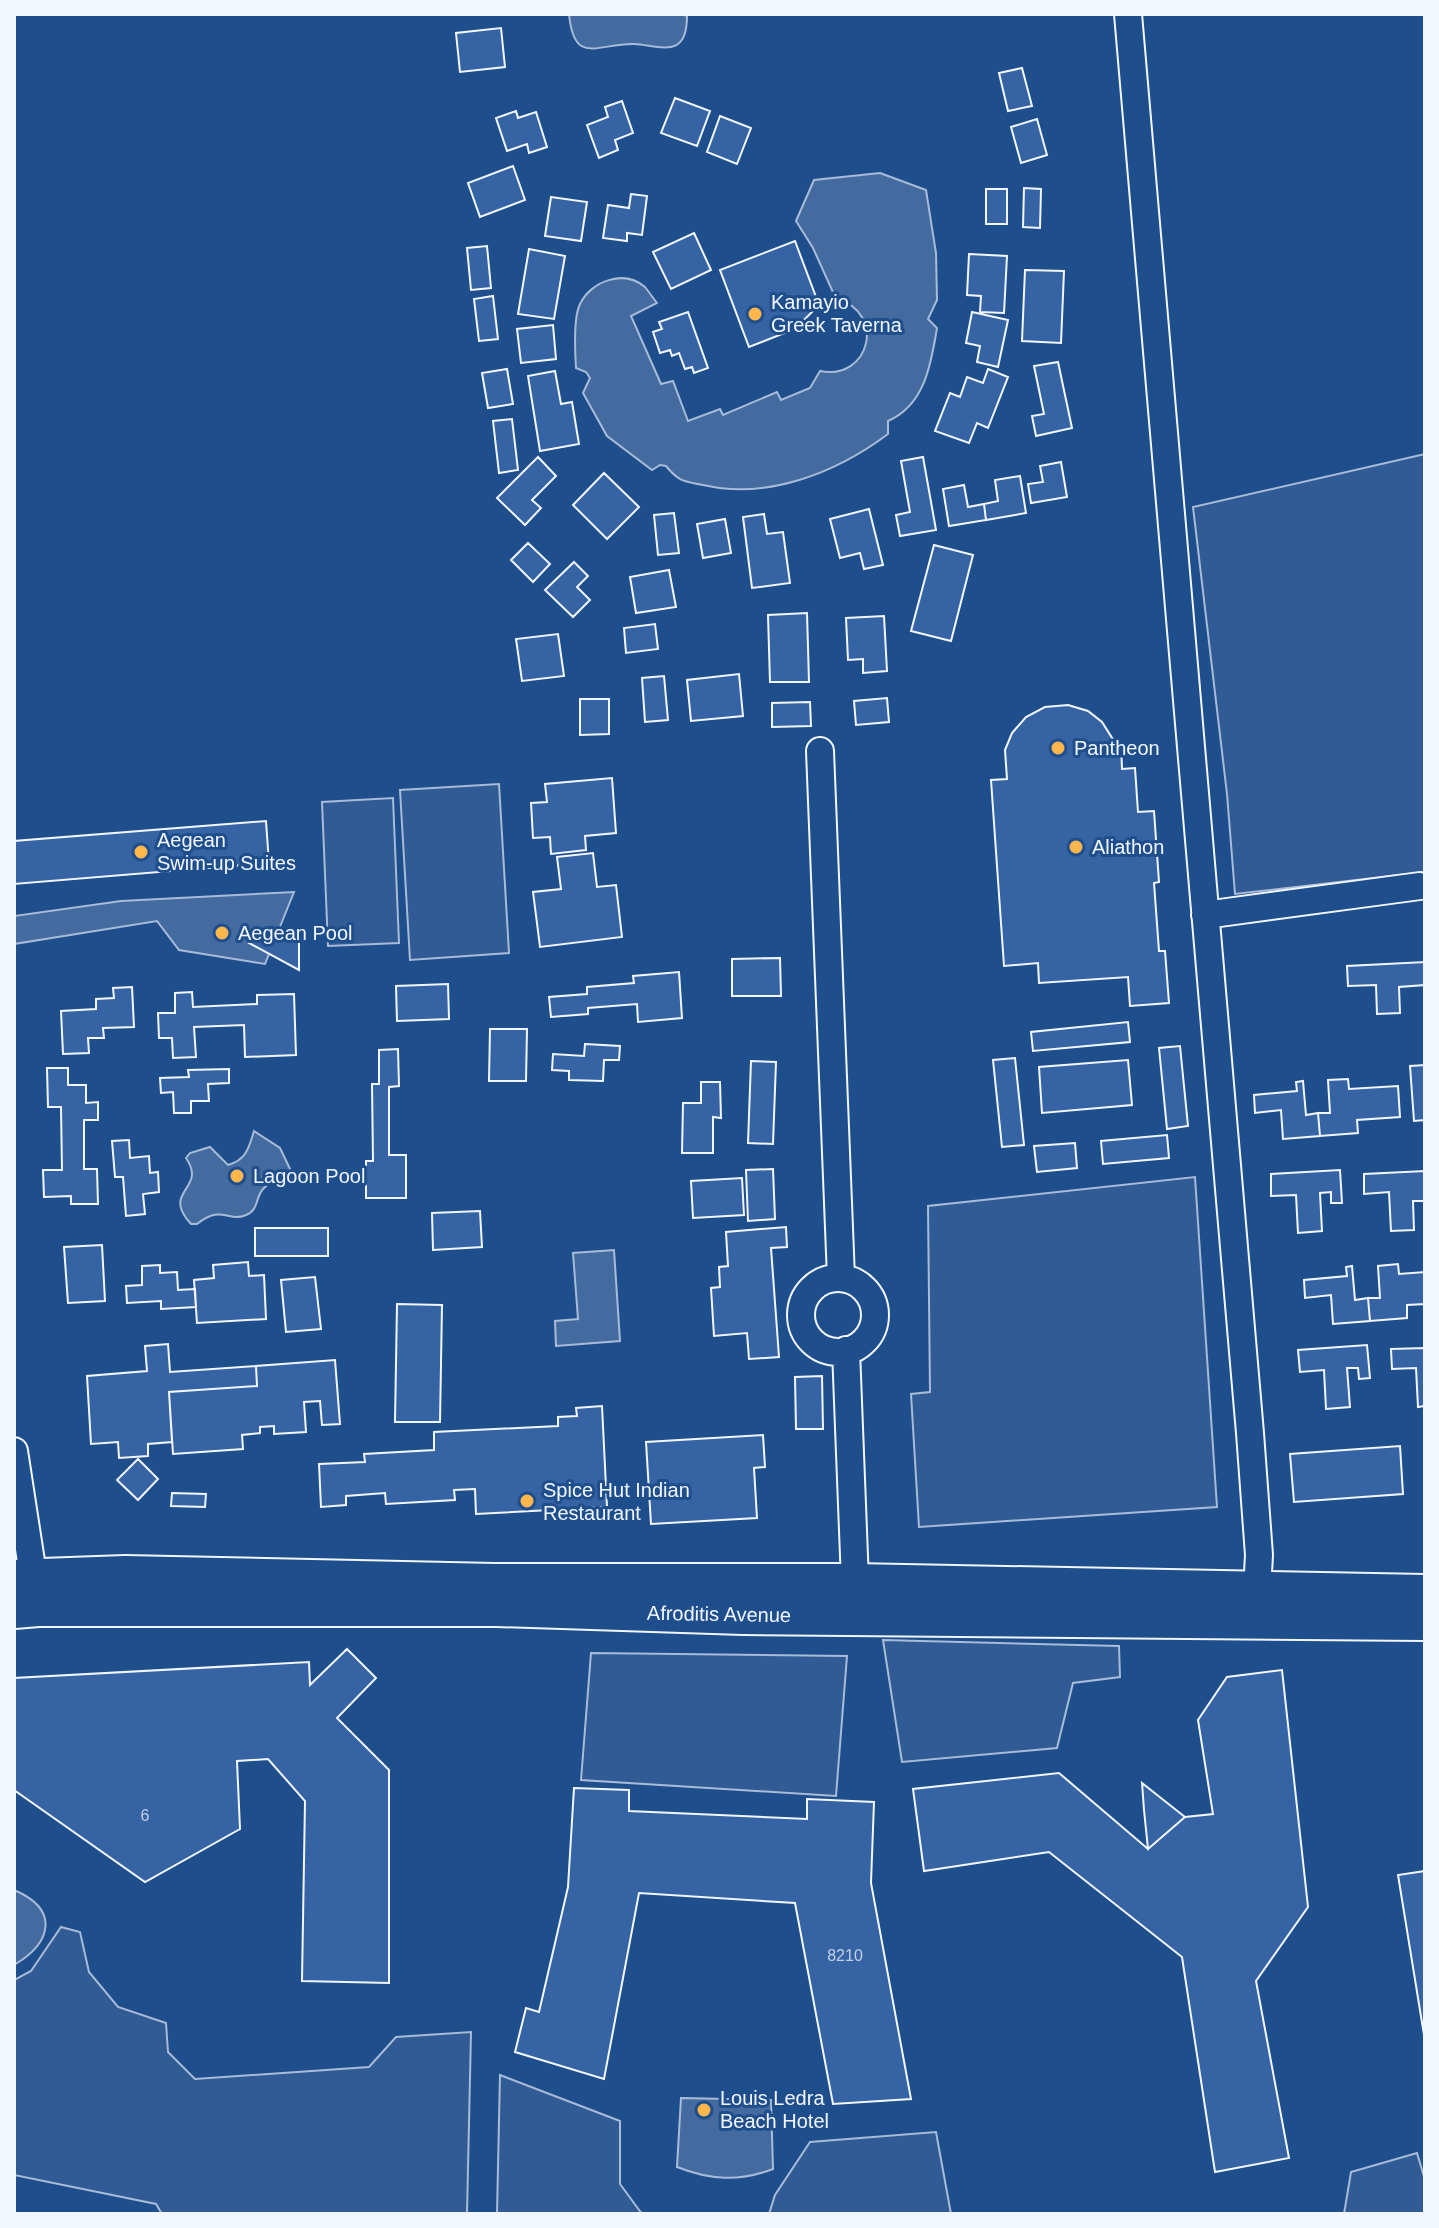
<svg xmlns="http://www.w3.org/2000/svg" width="1439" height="2228" font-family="Helvetica,sans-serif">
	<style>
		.built { fill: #305b95; stroke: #a8bbd7; stroke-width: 2 }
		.water { fill: #446ba0; stroke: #a8bbd7; stroke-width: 2 }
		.building { fill: #3563a3; stroke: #f2f6ff; stroke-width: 2 }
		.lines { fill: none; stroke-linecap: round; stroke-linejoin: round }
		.street-casing { stroke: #f2f6ff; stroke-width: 30 }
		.secondary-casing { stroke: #f2f6ff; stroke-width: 40 }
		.street { stroke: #1f4e8c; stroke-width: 26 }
		.secondary { stroke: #1f4e8c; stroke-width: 36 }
		.poi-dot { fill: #ffb74d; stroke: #1f4e8c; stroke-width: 3 }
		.labels { text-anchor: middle; stroke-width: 6; stroke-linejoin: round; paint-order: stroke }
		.number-label { font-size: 16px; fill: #c3d1e8 }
		.poi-label { font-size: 20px; fill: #f2f6ff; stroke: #1f4e8c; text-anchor: start }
		.street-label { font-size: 20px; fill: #f2f6ff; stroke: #1f4e8c }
	</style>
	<rect width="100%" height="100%" fill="#1f4e8c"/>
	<path class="built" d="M1425 454V872L1235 894 1227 794 1193 507Z
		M499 784 509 953 410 960 400 790Z
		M393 798 399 943 328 946 322 802Z
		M1195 1177 1217 1507 919 1527 911 1394 930 1392 928 1206Z
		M883 1640 1119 1646 1120 1677 1073 1683 1057 1748 902 1762Z
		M591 1653 847 1656 836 1796 581 1780Z
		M61 1927 80 1932 89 1972 118 2007 166 2023 168 2052 195 2079 369 2067 396 2037 471 2032 467 2214H162L156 2204 14 2175V1980L31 1971Z
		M500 2075 620 2121V2184L642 2214H497Z
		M936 2132 951 2214H769L775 2195 810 2142Z
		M1417 2153 1425 2180V2214H1344L1351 2172Z"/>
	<path class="water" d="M569 14H682L687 16C687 59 662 46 634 44 598 43 574 67 569 14Z
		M880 173 926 190 936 253 937 300 928 319 937 328C931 364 925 405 888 421V434C836 473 767 500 703 485 684 481 679 482 666 466L660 465 652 470 607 436 583 393 590 378 586 372 576 368C575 352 573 318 580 304 591 281 624 269 645 287 649 292 653 298 657 303L631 316 661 384 673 381 688 421 720 409 723 415 777 392 781 400 810 388 820 371C870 381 887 312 836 299L813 248 796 221 814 180Z
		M294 892 265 964 179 950 157 921 14 944V916L121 901Z
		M254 1131 280 1148 291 1171C282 1175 270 1181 263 1189 255 1198 259 1210 246 1215 228 1223 222 1204 197 1224H191C160 1190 208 1190 186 1158L190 1153 210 1147 228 1165C246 1160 249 1148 254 1131Z
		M614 1250 620 1341 556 1346 555 1321 578 1319 573 1253Z
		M14 1890C59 1909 53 1942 14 1965Z
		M681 2098 771 2100 773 2169C739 2182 710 2180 677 2167Z"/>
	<path class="building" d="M501 28 505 67 460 72 456 33Z
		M1022 68 1032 106 1008 111 999 73Z
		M675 98 710 111 697 146 661 133Z
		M622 101 633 133 615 140 618 150 599 158 587 125 608 117 605 107Z
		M516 111 518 118 536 112 547 147 529 153 527 144 507 151 496 118Z
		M720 116 751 128 737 164 707 152Z
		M1037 119 1047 155 1021 163 1011 127Z
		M513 166 525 200 480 217 468 183Z
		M1024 188 1041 189 1040 228 1023 227Z
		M986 189H1007V224H986Z
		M631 194 647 196 642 235 627 233V241L603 238 608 205 629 208Z
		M551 197 587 202 581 241 545 236Z
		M694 233 711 270 671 289 653 252Z
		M795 241 819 305 795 329 749 347 720 270Z
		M487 246 491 288 471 290 467 248Z
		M529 249 565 256 554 319 518 314Z
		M969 254 1007 256 1004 313 980 312 981 296 967 295Z
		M1025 270 1064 271 1061 343 1022 341Z
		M493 296 498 339 479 341 474 299Z
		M688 312 708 368 694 373 692 367 685 369 679 353 672 356 670 350 660 353 653 332 662 329 659 322Z
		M972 312 1008 320 998 367 977 362 980 346 966 343Z
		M553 325 556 359 521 363 517 329Z
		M1058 362 1072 428 1036 436 1032 416 1044 414 1034 366Z
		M507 369 513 404 488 408 482 373Z
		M988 369 1008 377 988 428 977 423 969 443 935 431 950 393 960 397 967 377 983 383Z
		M555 371 561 404 572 402 579 444 540 451 528 376Z
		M512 419 518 470 499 473 493 421Z
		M538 457 556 476 532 500 541 508 525 525 497 498Z
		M923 457 936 530 900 536 896 515 910 512 901 461Z
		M1061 462 1067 497 1031 503 1028 484 1043 482 1040 466Z
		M604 473 639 507 607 539 573 505Z
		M1020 476 1026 513 986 520 984 504 998 501 995 480Z
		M964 485 968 507 984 504 986 520 949 526 943 489Z
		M869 509 883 565 864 569 860 553 840 558 830 519Z
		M674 513 679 553 658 555 654 515Z
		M764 514 767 534 783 532 790 583 752 588 743 517Z
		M725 519 731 553 703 558 697 524Z
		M528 543 550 564 533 582 511 560Z
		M934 545 973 555 951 641 911 631Z
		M574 562 588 576 577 587 590 600 573 617 545 590Z
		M669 570 676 607 636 613 630 577Z
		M807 613 809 682H770L768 615Z
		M884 616 887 671 863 673V659L848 660 846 618Z
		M655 624 658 649 626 653 624 628Z
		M558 634 564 676 522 681 516 639Z
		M739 674 743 716 691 721 687 680Z
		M664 676 668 720 645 722 642 678Z
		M887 698 889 722 856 725 854 701Z
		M580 699H609V734L580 735Z
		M810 702 811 726 772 727V703Z
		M1068 705 1088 711 1102 722 1114 741 1121 742 1122 769 1135 768 1138 812 1154 811 1159 882 1154 883 1159 951H1165L1169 1003 1130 1006 1128 977 1039 983 1038 963 1004 966 991 780 1007 779 1005 750 1012 733 1026 717 1045 707Z
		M612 778 616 833 585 836 586 850 551 854 550 837 533 838 531 803 547 802 545 784Z
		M266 821 269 863 14 884V841Z
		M593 853 597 887 616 885 622 937 540 947 533 892 561 889 557 857Z
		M259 932 299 938V970L249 943Z
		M780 958 781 996H732V959Z
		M1425 962V985L1399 987 1400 1013 1377 1014 1376 985 1348 986 1347 966Z
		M679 972 682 1018 638 1022 637 1004 588 1008V1014L551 1017 549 997 587 994V987L634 983 633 976Z
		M448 984 449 1019 397 1021 396 986Z
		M132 987 134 1027 103 1028 104 1038H88L89 1053 63 1054 61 1011 96 1009V999L114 998 113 988Z
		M192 992 193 1007 257 1004V995L294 994 296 1055 245 1057 244 1025 194 1027 196 1057 173 1058 172 1038H159L158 1013H175V993Z
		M1128 1022 1130 1042 1033 1051 1031 1032Z
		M490 1029H527L526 1081H489Z
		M585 1044 620 1046 619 1060H604L603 1081 569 1080V1071L552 1070 553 1054 584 1056Z
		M1180 1046 1188 1126 1167 1129 1159 1048Z
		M398 1049 399 1086 389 1087V1155H406V1198H366V1161H373L372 1084H379V1050Z
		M1015 1058 1024 1145 1002 1147 993 1060Z
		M1128 1060 1132 1105 1042 1113 1039 1067Z
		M751 1061 776 1062 773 1144 748 1143Z
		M1425 1065V1120L1414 1121 1410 1066Z
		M47 1068H68V1085H86V1103L98 1102V1120H84V1169H97L98 1204H71V1196L44 1197 43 1170H62L61 1107H48Z
		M229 1069V1083L208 1084 209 1101H191V1113H174L173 1092 161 1093 160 1078 189 1077 188 1070Z
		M1348 1079 1349 1089 1398 1086 1400 1117 1357 1120 1358 1133 1320 1136 1318 1113H1330L1328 1080Z
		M1303 1081 1306 1115 1318 1113 1320 1136 1283 1139 1281 1110 1255 1113 1254 1095 1297 1091 1296 1082Z
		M701 1082H720L721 1118 713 1117V1153H682L683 1103H701Z
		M1167 1135 1169 1158 1103 1164 1101 1141Z
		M129 1140 130 1158 149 1156 150 1173 158 1172 159 1192 143 1194 145 1214 126 1216 123 1177H115L112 1141Z
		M1075 1143 1077 1168 1037 1172 1034 1146Z
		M773 1169 775 1219 748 1221 746 1170Z
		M1340 1170 1342 1203H1331V1192L1320 1193 1322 1231 1298 1233 1296 1195 1271 1196V1174Z
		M1425 1171V1201H1413L1414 1230 1391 1231 1389 1192 1364 1194V1174Z
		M742 1178 744 1215 693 1218 691 1181Z
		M480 1211 482 1247 433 1250 432 1213Z
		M786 1227 787 1247 771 1248 779 1357 749 1359 747 1333 714 1336 711 1288 720 1287 719 1267 728 1266 726 1232Z
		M255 1228H328V1256H255Z
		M102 1245 105 1301 68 1303 64 1247Z
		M248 1262 249 1276 264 1275 266 1319 197 1323 194 1280 214 1278 213 1265Z
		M1398 1264 1399 1274 1425 1272V1304L1407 1305V1318L1370 1321 1368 1298H1380L1378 1266Z
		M160 1265V1273L177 1272 178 1290 195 1289 196 1307 161 1309V1301L127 1303 126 1286 142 1285V1266Z
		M1352 1266 1355 1300 1368 1298 1370 1321 1333 1324 1331 1295 1305 1298 1304 1280 1347 1276 1346 1267Z
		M315 1277 321 1329 286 1332 281 1280Z
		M397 1304 442 1305 440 1422H395Z
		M168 1344 170 1372 256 1366 257 1386 169 1392 172 1442 148 1444V1456L119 1458 118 1442 91 1444 87 1376 147 1371 145 1346Z
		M1367 1345 1370 1378 1359 1379 1358 1368H1347L1350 1407 1326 1409 1324 1370 1300 1372 1298 1350Z
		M1425 1348V1406L1418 1407 1416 1368 1392 1369 1391 1349Z
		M335 1360 340 1424 322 1425 320 1401 304 1402 306 1432 274 1434V1426L260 1427V1433L242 1435 243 1449 173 1454 169 1392 257 1386 256 1366Z
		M822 1376 823 1429H796L795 1377Z
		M602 1406 607 1507 476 1514 475 1489 454 1490 455 1500 386 1504 385 1493 346 1496V1505L321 1507 319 1464 365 1462 364 1454 434 1450V1432L558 1426V1417L577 1416 576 1408Z
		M763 1435 765 1467 754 1468 757 1518 651 1524 646 1442Z
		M1400 1446 1403 1494 1294 1502 1290 1454Z
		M138 1459 158 1479 138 1500 117 1480Z
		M172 1493 206 1494 205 1507 171 1506Z
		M347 1649 376 1678 337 1718 389 1770V1983L302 1981 305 1801 268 1759 237 1761 240 1829 145 1882 14 1790V1678L309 1662 310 1685Z
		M1282 1670 1308 1907 1256 1981 1289 2158 1215 2172 1182 1957 1049 1852 924 1871 913 1789 1059 1773 1148 1849 1185 1817 1213 1814 1198 1720 1227 1677Z
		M1142 1783 1185 1817 1148 1849 1144 1810Z
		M574 1788 629 1790V1811L807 1819V1799L874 1802 871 1883 911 2099 833 2104 795 1903 639 1893 604 2079 515 2052 526 2008 539 2012 568 1887Z
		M1425 1871V2041L1398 1875Z"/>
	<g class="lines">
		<g class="street-casing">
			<path id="street" d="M1128 14 1250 1433 1259 1555 1257 1591
				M820 751 841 1278
				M1205 915 1420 886
				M801 1315a37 37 0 1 1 74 0a37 37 0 1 1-74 0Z
				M846 1350 855 1582
				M14 1451 36 1594"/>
		</g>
		<g class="secondary-casing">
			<path id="secondary" d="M14 1578 125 1574 495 1582H855L1425 1593
				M14 1610 38 1608H497L743 1616 1425 1622"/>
		</g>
		<use href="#street" class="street"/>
		<use href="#secondary" class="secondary"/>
	</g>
	<g class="poi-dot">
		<circle cx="755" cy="314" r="8"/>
		<circle cx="1058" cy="748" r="8"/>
		<circle cx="1076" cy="847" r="8"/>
		<circle cx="141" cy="852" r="8"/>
		<circle cx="222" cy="933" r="8"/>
		<circle cx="237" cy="1176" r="8"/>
		<circle cx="527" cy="1501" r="8"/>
		<circle cx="704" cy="2110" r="8"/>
	</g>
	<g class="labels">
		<g class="number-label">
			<text x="145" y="1821">6</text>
			<text x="845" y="1961">8210</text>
		</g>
		<g class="poi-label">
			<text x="771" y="309">Kamayio<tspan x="771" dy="23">Greek Taverna</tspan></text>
			<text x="1074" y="755">Pantheon</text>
			<text x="157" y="847">Aegean<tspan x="157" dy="23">Swim-up Suites</tspan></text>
			<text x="1092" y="854">Aliathon</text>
			<text x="238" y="940">Aegean Pool</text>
			<text x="253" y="1183">Lagoon Pool</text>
			<text x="543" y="1497">Spice Hut Indian<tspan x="543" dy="23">Restaurant</tspan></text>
			<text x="720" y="2105">Louis Ledra<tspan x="720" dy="23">Beach Hotel</tspan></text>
		</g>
		<g class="street-label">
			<text transform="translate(719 1614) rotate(1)" y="7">Afroditis Avenue</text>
		</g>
	</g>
	<rect width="1439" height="2228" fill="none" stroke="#f2f6ff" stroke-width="32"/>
</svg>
